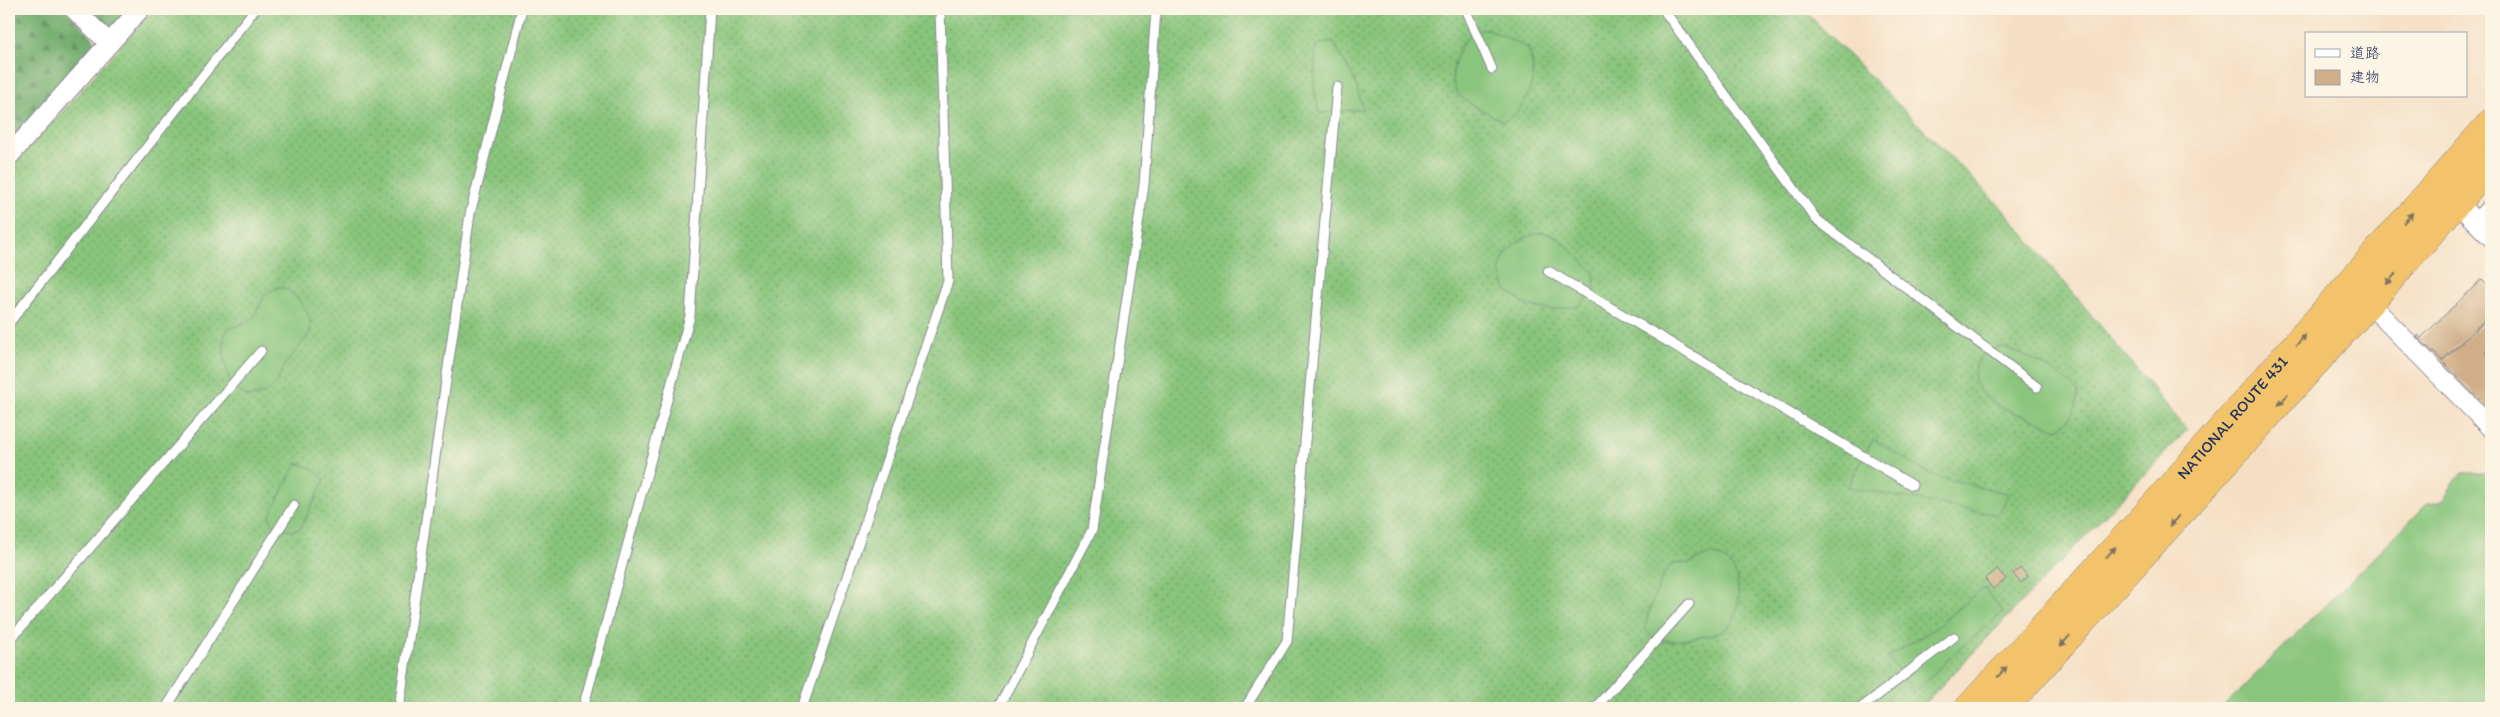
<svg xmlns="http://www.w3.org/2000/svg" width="2500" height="717" font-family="Itim,'Klee One',sans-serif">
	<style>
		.grass { fill: url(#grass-dots); stroke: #527a6c }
		.forest { fill: url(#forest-firs); stroke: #446c64 }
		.pitch { fill: #89c57b; stroke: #527a6c }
		.building { fill: #d0af88 }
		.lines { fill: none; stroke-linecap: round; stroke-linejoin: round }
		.service-casing { stroke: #888791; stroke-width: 11 }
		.minor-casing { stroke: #888791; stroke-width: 21 }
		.trunk-casing { stroke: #888791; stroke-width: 29 }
		.service { stroke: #fff; stroke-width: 9 }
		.minor { stroke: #fff; stroke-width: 19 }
		.trunk { stroke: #f2c36a; stroke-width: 28 }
		.oneway { fill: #7c7263 }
		.labels { text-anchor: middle; stroke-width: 4; stroke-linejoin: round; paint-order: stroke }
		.street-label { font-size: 16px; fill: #1b2f5e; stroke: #fcf5e5 }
	</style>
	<defs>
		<pattern id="grass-dots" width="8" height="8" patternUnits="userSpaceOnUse" patternTransform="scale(1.25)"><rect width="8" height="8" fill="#89c57b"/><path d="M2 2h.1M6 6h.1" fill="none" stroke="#6fa068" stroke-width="1.8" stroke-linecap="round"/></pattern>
		<pattern id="forest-firs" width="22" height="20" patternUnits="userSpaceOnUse" patternTransform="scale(1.25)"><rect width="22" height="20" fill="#6eaa6b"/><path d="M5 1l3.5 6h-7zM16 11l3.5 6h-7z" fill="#5a8b5b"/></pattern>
	</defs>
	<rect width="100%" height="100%" fill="#fcf5e5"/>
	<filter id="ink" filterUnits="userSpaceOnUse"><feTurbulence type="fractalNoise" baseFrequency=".02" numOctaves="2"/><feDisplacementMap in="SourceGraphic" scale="10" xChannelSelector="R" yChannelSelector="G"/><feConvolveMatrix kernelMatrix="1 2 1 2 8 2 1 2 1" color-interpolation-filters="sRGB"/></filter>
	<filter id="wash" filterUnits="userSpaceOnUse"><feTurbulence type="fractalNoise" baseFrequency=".0096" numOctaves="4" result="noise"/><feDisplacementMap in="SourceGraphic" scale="20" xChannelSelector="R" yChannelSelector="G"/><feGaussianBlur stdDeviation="1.12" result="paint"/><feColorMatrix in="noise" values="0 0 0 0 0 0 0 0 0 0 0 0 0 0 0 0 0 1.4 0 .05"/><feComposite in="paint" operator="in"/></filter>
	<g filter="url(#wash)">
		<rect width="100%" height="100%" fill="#f5dfc4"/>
		<path class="grass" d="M154 9H1803L2005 211 2187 430 1920 708H9V171Z"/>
		<path class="forest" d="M9 9H65L94 39V47L9 144Z
			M83 9H128L109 31Z"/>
		<path class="pitch" d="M1487 29 1528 48C1539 75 1530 107 1504 122L1469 103 1458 95 1452 80C1454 57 1462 31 1487 29Z
			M1333 42 1354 79 1363 109 1319 113 1314 87 1316 45Z
			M1543 232 1556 236 1594 272 1595 282 1593 291 1579 306 1550 310 1527 305 1506 290C1504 283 1499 273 1501 266 1505 247 1525 235 1543 232Z
			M280 287C289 290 294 295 301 303 322 329 305 339 289 359 274 378 281 393 249 397 243 394 237 391 233 386 226 378 220 339 227 331 232 324 244 327 251 320 264 306 257 294 280 287Z
			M2002 347C2029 357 2059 370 2078 392 2078 407 2071 421 2057 429L2049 426C2025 414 1964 404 1976 366 1980 352 1990 350 2002 347Z
			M1873 439 1931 475 2009 494 1998 515 1848 487Z
			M297 463 311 468 325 479 300 529 291 531 272 523 270 515Z
			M2462 473H2491V708H2222L2427 504C2449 504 2448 484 2462 473Z
			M1712 554C1719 557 1727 559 1731 566 1741 579 1741 612 1730 625 1728 627 1724 631 1721 632 1716 635 1673 642 1668 641 1658 640 1651 637 1645 629 1646 618 1663 569 1671 565 1677 562 1684 565 1690 563 1698 561 1703 555 1712 554Z
			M1984 588 2003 612 1953 655 1914 693 1888 657 1934 629Z"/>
		<g id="blocks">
			<path class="building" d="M2482 279 2491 289V314L2442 360 2417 337 2418 335 2421 338Z
				M2491 316V347L2485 352 2491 358V412L2442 361Z
				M2021 568 2028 577 2021 583 2013 574Z
				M1997 569 2006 579 1993 589 1985 579Z"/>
		</g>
	</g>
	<g filter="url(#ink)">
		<use href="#blocks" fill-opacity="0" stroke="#888791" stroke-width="1"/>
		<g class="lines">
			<g class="service-casing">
				<path id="service" d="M1466 9 1492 69
					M1663 9 1816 219 2037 387
					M1548 271 1912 485
					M9 323 255 9
					M9 641 261 351
					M166 708 294 505
					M399 708 470 214 522 9
					M583 708 690 316 710 9
					M802 708 948 281 940 9
					M998 708 1092 530 1144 185 1156 9
					M1245 708 1287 641 1337 87
					M1595 708 1689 604
					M1861 708 1954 637"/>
			</g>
			<g class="minor-casing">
				<path id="minor" d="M74 9 109 43
					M9 156 140 9
					M2457 203 2491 237
					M2477 222 2491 208
					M2369 303 2491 428"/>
			</g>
			<g class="trunk-casing">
				<g id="trunk">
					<path id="s1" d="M1969 708 2146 515 2491 123"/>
					<path d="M2004 708 2369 303 2491 163"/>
				</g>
			</g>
			<use href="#service" class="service"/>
			<use href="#minor" class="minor"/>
			<use href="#trunk" class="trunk"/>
		</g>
		<defs><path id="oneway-solid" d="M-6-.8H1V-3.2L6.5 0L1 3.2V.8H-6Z" transform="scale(1.25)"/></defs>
		<g class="oneway">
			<use href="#oneway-solid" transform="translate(2408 218) rotate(-49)"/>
			<use href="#oneway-solid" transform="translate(2391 279) rotate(131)"/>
			<use href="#oneway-solid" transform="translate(2301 340) rotate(-49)"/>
			<use href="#oneway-solid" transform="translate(2283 400) rotate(132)"/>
			<use href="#oneway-solid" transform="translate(2174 521) rotate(132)"/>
			<use href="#oneway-solid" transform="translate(2111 552) rotate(-48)"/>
			<use href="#oneway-solid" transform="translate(2065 641) rotate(132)"/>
			<use href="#oneway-solid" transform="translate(2002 672) rotate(-48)"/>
		</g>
	</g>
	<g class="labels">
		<g class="street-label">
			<text dy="6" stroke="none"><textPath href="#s1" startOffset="392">NATIONAL ROUTE 431</textPath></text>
		</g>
	</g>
	<rect width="2500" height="717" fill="none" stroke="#fcf5e5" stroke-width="30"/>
	<rect x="2305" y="32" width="162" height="65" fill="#fcf5e5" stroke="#a2a6af"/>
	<rect x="2315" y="49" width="25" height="8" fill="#ffffff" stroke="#a2a6af"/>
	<text x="2350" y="58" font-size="15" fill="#1b2f5e">道路</text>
	<rect x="2315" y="70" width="25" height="15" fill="#d0af88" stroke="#a2a6af"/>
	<text x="2350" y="82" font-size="15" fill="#1b2f5e">建物</text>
</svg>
